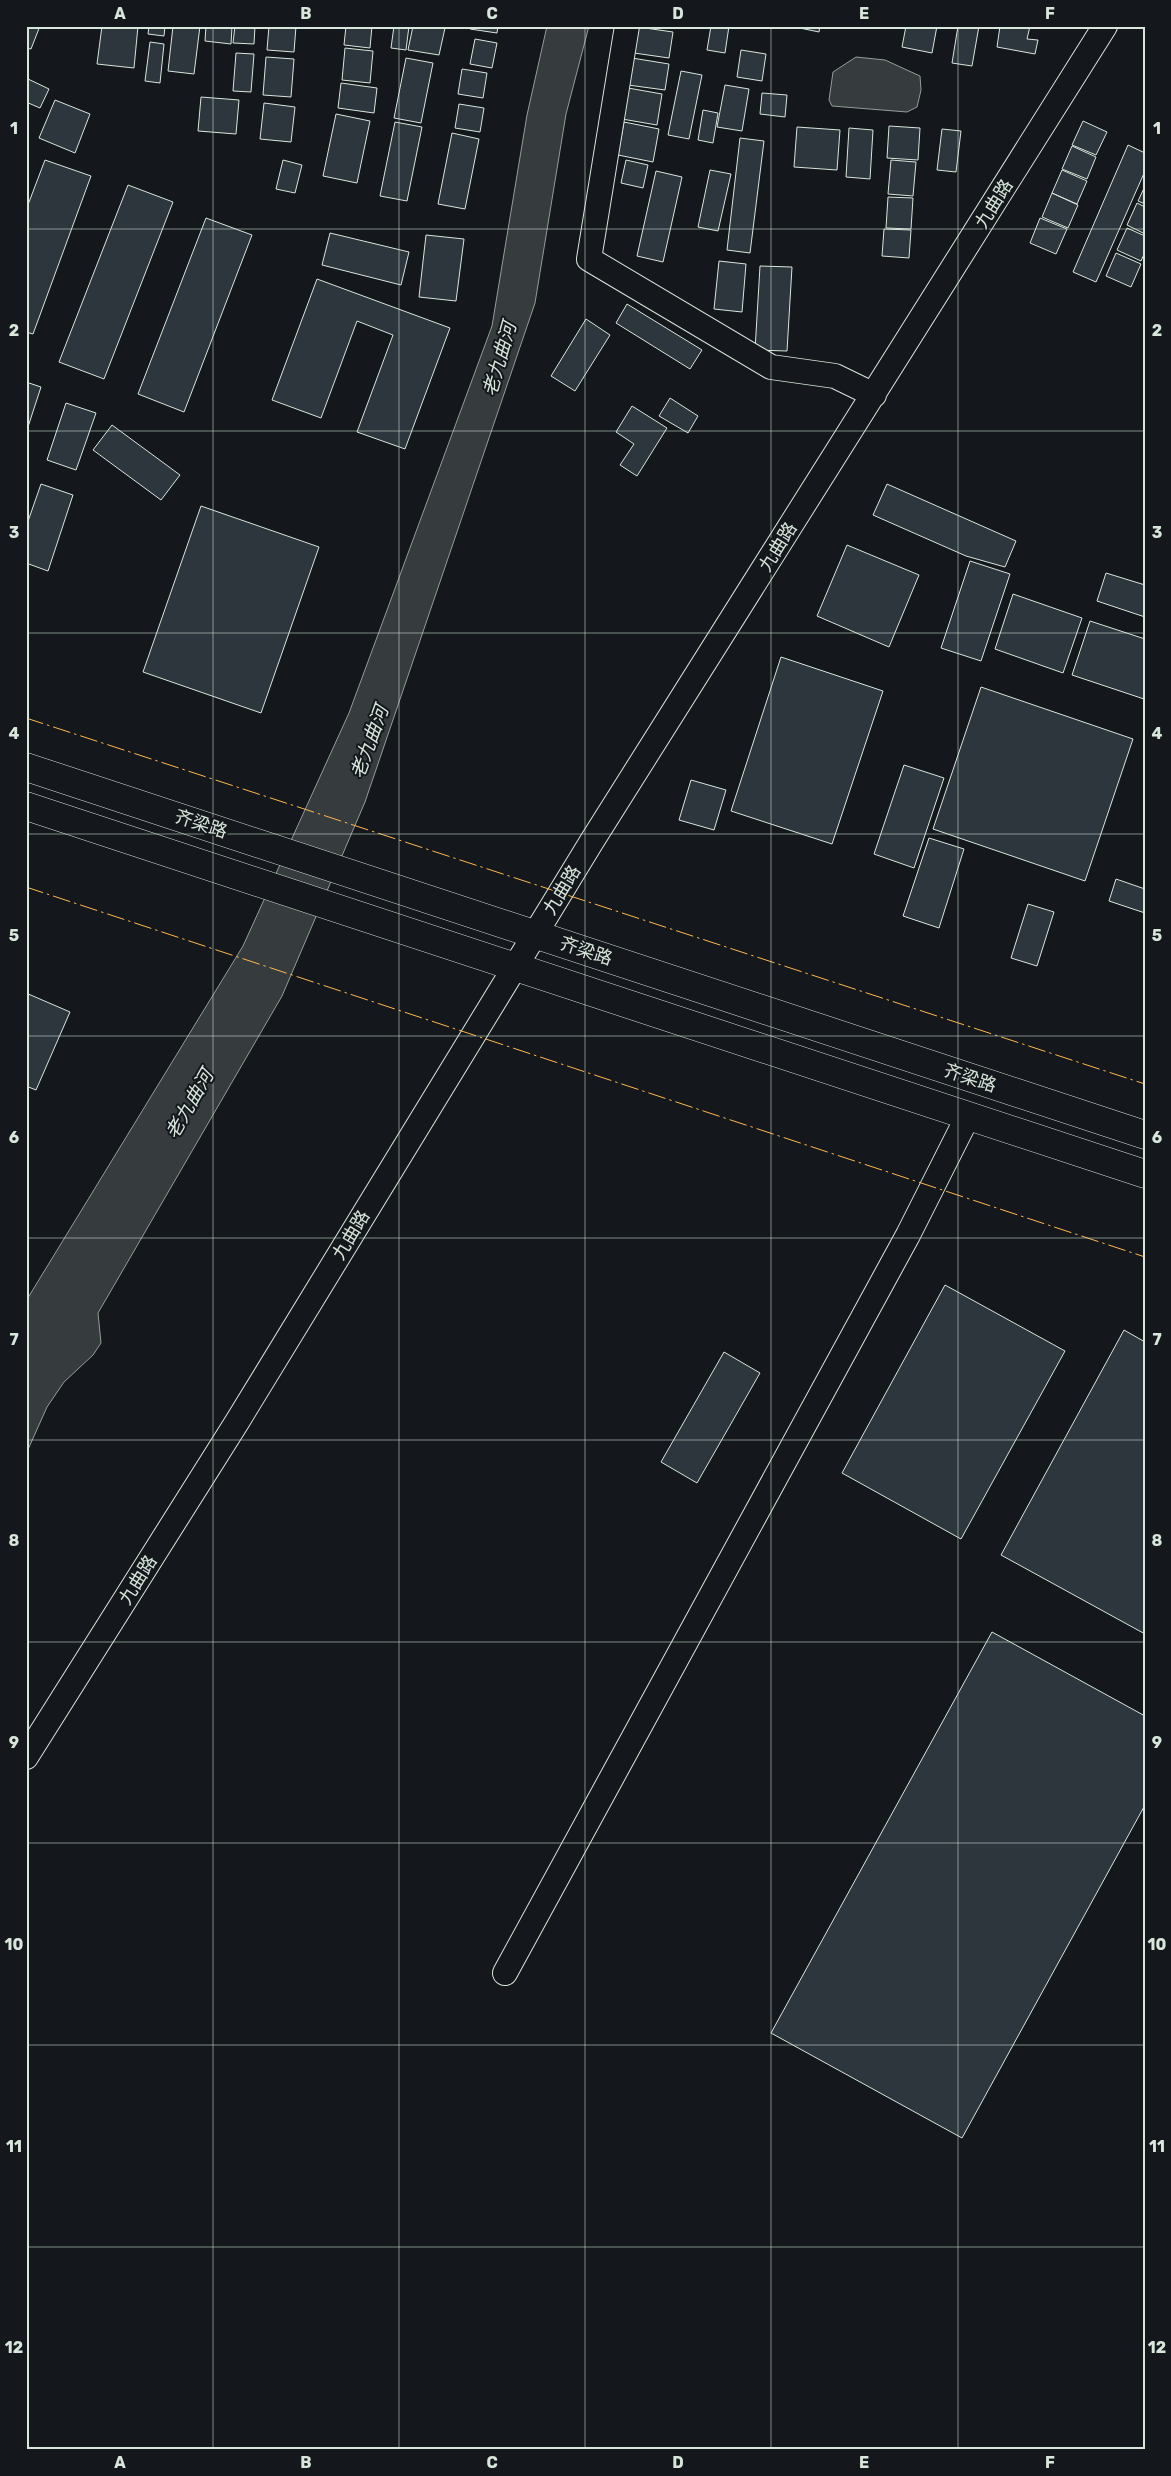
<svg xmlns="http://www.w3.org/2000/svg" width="1171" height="2476" font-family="Rubik,'Noto Sans SC',sans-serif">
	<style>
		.water { fill: #363b3e; stroke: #939e99 }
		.building { fill: #2c363c; stroke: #d8e6dc }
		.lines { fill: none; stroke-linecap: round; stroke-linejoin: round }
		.minor-casing { stroke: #d8e6dc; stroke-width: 26 }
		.major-casing { stroke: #d8e6dc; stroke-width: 29 }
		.minor { stroke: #14181c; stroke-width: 24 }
		.major { stroke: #14181c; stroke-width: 28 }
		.power { stroke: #ffb74d; stroke-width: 1; stroke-dasharray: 18 4 2.5 4; stroke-linecap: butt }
		.grid { fill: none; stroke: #d8e6dc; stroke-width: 1; stroke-opacity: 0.55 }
		.labels { text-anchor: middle; stroke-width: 4; stroke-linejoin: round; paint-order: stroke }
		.street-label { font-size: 18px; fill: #d8e6dc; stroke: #14181c }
		.water-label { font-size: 19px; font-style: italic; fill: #d8e6dc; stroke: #14181c }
		.neatline { fill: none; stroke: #d8e6dc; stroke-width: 2 }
		.grid-label { font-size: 16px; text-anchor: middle; font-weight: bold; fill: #d8e6dc }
	</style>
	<rect width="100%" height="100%" fill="#14181c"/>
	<path class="water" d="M547 26H589L566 114 535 303 365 802 282 996 98 1313 101 1343 93 1355 64 1382 47 1407 26 1454V1301L243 946 349 713 492 326 527 115Z
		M856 57 885 60 920 76 921 90 917 107 907 112 832 106 829 100 833 72Z"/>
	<path class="building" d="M26 26H40L31 49 26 48Z
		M102 26H138L134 68 97 64Z
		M149 26H165L164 36 148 34Z
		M173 26H200L194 74 168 71Z
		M206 26 232 27 231 44 205 41Z
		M235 26H255L254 44 233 43Z
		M269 26H296L294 52 267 50Z
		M346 26H372L370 48 344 45Z
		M394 26H409L406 50 391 48Z
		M413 26 445 28 439 55 408 50Z
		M470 26H498L497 33 470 29Z
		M711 26H729L725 53 707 50Z
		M790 26H820L819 32Z
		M906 26H937L932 53 902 47Z
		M958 26H979L972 66 952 63Z
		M1000 26H1030L1027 39 1038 40 1035 54 997 47Z
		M638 27 673 32 669 58 634 53Z
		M475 39 497 43 492 68 470 64Z
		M150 42 164 44 160 83 145 81Z
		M345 48 373 51 370 83 342 80Z
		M741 50 766 54 762 81 737 77Z
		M236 53 254 54 251 92 233 91Z
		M266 57 294 59 291 97 263 95Z
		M406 58 433 63 421 123 394 118Z
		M632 58 669 64 665 90 628 85Z
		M462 69 487 73 483 98 458 94Z
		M681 71 702 75 689 139 668 135Z
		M26 78 49 89 40 108 26 102Z
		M341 83 377 88 374 113 338 108Z
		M725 85 749 89 742 131 717 127Z
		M628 88 662 94 657 125 622 119Z
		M762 93 787 95 785 117 760 114Z
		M201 97 239 100 236 134 198 131Z
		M55 100 90 114 75 153 39 138Z
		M264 103 295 107 291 142 260 139Z
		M459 104 484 108 480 132 455 128Z
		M703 110 718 113 713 143 698 140Z
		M336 114 370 121 357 183 323 176Z
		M1083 121 1107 132 1096 155 1072 145Z
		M395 122 422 127 407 201 380 196Z
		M624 122 659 129 653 162 618 155Z
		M889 126 920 128 918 160 887 158Z
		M797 127 840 130 837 170 794 167Z
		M849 128 873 130 870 179 846 177Z
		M942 129 961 131 956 172 937 170Z
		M452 133 479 139 465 209 438 204Z
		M740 138 764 141 750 253 727 250Z
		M1128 145 1145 153V171L1096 282 1073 272Z
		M1072 146 1096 157 1087 179 1062 169Z
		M45 160 91 176 33 334 26 332V210Z
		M283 160 302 165 295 193 276 189Z
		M626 160 648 165 643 188 621 183Z
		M891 160 916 162 913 196 888 194Z
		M710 170 731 174 718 231 698 227Z
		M1062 170 1087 181 1077 204 1052 193Z
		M656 171 682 177 663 262 637 256Z
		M128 185 173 202 104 379 59 362Z
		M1145 186V204L1138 201Z
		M1052 193 1078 205 1068 228 1042 217Z
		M888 197 913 198 911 229 886 228Z
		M1137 203 1145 207V234L1127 225Z
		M206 218 252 235 184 412 138 394Z
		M1040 218 1067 229 1056 254 1030 243Z
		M1127 228 1145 236V252L1141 261 1117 250Z
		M884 229 911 230 909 258 882 256Z
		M330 233 409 252 401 285 322 265Z
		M426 235 464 239 456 301 419 297Z
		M1116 253 1141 264 1131 287 1106 276Z
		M719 261 746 264 742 312 714 309Z
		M760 266 792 267 787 351 755 350Z
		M317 279 450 328 405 449 357 432 393 335 357 321 321 418 272 400Z
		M627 304 702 350 690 369 616 323Z
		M586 319 610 335 575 391 551 376Z
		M26 382 41 387 26 433Z
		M670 398 698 416 688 433 659 416Z
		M66 403 96 413 76 470 47 460Z
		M632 406 667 428 637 476 620 465 634 444 616 432Z
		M112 425 180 475 161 500 93 450Z
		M41 484 73 495 48 571 26 563V527Z
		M887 484 1016 541 1005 567 966 556 873 515Z
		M201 506 319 547 261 713 143 672Z
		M847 545 919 575 889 647 817 616Z
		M970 561 1010 574 981 661 941 648Z
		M1106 573 1145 585V617L1097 601Z
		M1013 594 1082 618 1063 673 995 649Z
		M1090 621 1145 639 1144 699 1072 675Z
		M781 657 883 691 832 844 731 811Z
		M981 687 1133 739 1085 881 933 829Z
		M904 765 944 778 914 868 874 854Z
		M691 780 726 790 714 830 679 820Z
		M929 838 964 849 939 928 903 916Z
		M1116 879 1145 889V913L1109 901Z
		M1028 904 1054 912 1037 966 1011 958Z
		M26 993 70 1012 36 1090 26 1086Z
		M945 1285 1065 1351 961 1539 842 1473Z
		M1124 1330 1145 1342V1634L1001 1555Z
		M724 1352 760 1373 697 1483 661 1462Z
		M992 1632 1145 1716V1805L962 2138 771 2033Z"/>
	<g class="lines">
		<g class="minor-casing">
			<path id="minor" d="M627 26 589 259 771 367 835 376 874 395
				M26 1757 237 1422 592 841 1105 26
				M505 1973 908 1235 968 1116"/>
		</g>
		<g class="major-casing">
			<path id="major" d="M26 767 1145 1135
				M26 806 1145 1174"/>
		</g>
		<use href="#minor" class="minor"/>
		<use href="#major" class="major"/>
		<path class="power" d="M26 718 1145 1084
			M26 887 1145 1257"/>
	</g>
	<path class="grid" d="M213 26V2450M399 26V2450M585 26V2450M771 26V2450M958 26V2450M26 229H1145M26 431H1145M26 633H1145M26 834H1145M26 1036H1145M26 1238H1145M26 1440H1145M26 1642H1145M26 1843H1145M26 2045H1145M26 2247H1145"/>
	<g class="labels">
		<g class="street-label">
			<text transform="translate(994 204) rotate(-58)" y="6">九曲路</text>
			<text transform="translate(778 547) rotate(-58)" y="6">九曲路</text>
			<text transform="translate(201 824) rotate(18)" y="6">齐梁路</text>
			<text transform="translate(562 890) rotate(-59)" y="6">九曲路</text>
			<text transform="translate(586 951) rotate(18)" y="6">齐梁路</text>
			<text transform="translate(970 1078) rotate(18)" y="6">齐梁路</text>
			<text transform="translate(351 1235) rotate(-59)" y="6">九曲路</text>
			<text transform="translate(138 1580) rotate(-58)" y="6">九曲路</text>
		</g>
		<g class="water-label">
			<text transform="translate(499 359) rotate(-74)" y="7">老九曲河</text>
			<text transform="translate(369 742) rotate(-70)" y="7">老九曲河</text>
			<text transform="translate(189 1104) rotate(-60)" y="7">老九曲河</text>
		</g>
	</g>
	<rect width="1171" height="2476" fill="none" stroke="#14181c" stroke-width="55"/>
	<rect x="28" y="28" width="1116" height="2420" class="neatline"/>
	<g class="grid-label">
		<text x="120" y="19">A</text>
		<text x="306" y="19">B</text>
		<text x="492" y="19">C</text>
		<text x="678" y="19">D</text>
		<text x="864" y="19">E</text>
		<text x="1050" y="19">F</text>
		<text x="14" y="134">1</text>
		<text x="1157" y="134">1</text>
		<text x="14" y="336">2</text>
		<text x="1157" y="336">2</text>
		<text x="14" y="538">3</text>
		<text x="1157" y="538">3</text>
		<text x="14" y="739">4</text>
		<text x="1157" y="739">4</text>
		<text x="14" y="941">5</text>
		<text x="1157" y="941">5</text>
		<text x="14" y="1143">6</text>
		<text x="1157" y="1143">6</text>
		<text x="14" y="1345">7</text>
		<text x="1157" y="1345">7</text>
		<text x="14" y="1546">8</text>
		<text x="1157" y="1546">8</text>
		<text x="14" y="1748">9</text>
		<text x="1157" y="1748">9</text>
		<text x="14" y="1950">10</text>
		<text x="1157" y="1950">10</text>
		<text x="14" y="2152">11</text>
		<text x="1157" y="2152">11</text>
		<text x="14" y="2353">12</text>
		<text x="1157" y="2353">12</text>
		<text x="120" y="2468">A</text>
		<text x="306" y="2468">B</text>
		<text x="492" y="2468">C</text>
		<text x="678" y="2468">D</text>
		<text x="864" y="2468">E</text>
		<text x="1050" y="2468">F</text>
	</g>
</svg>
